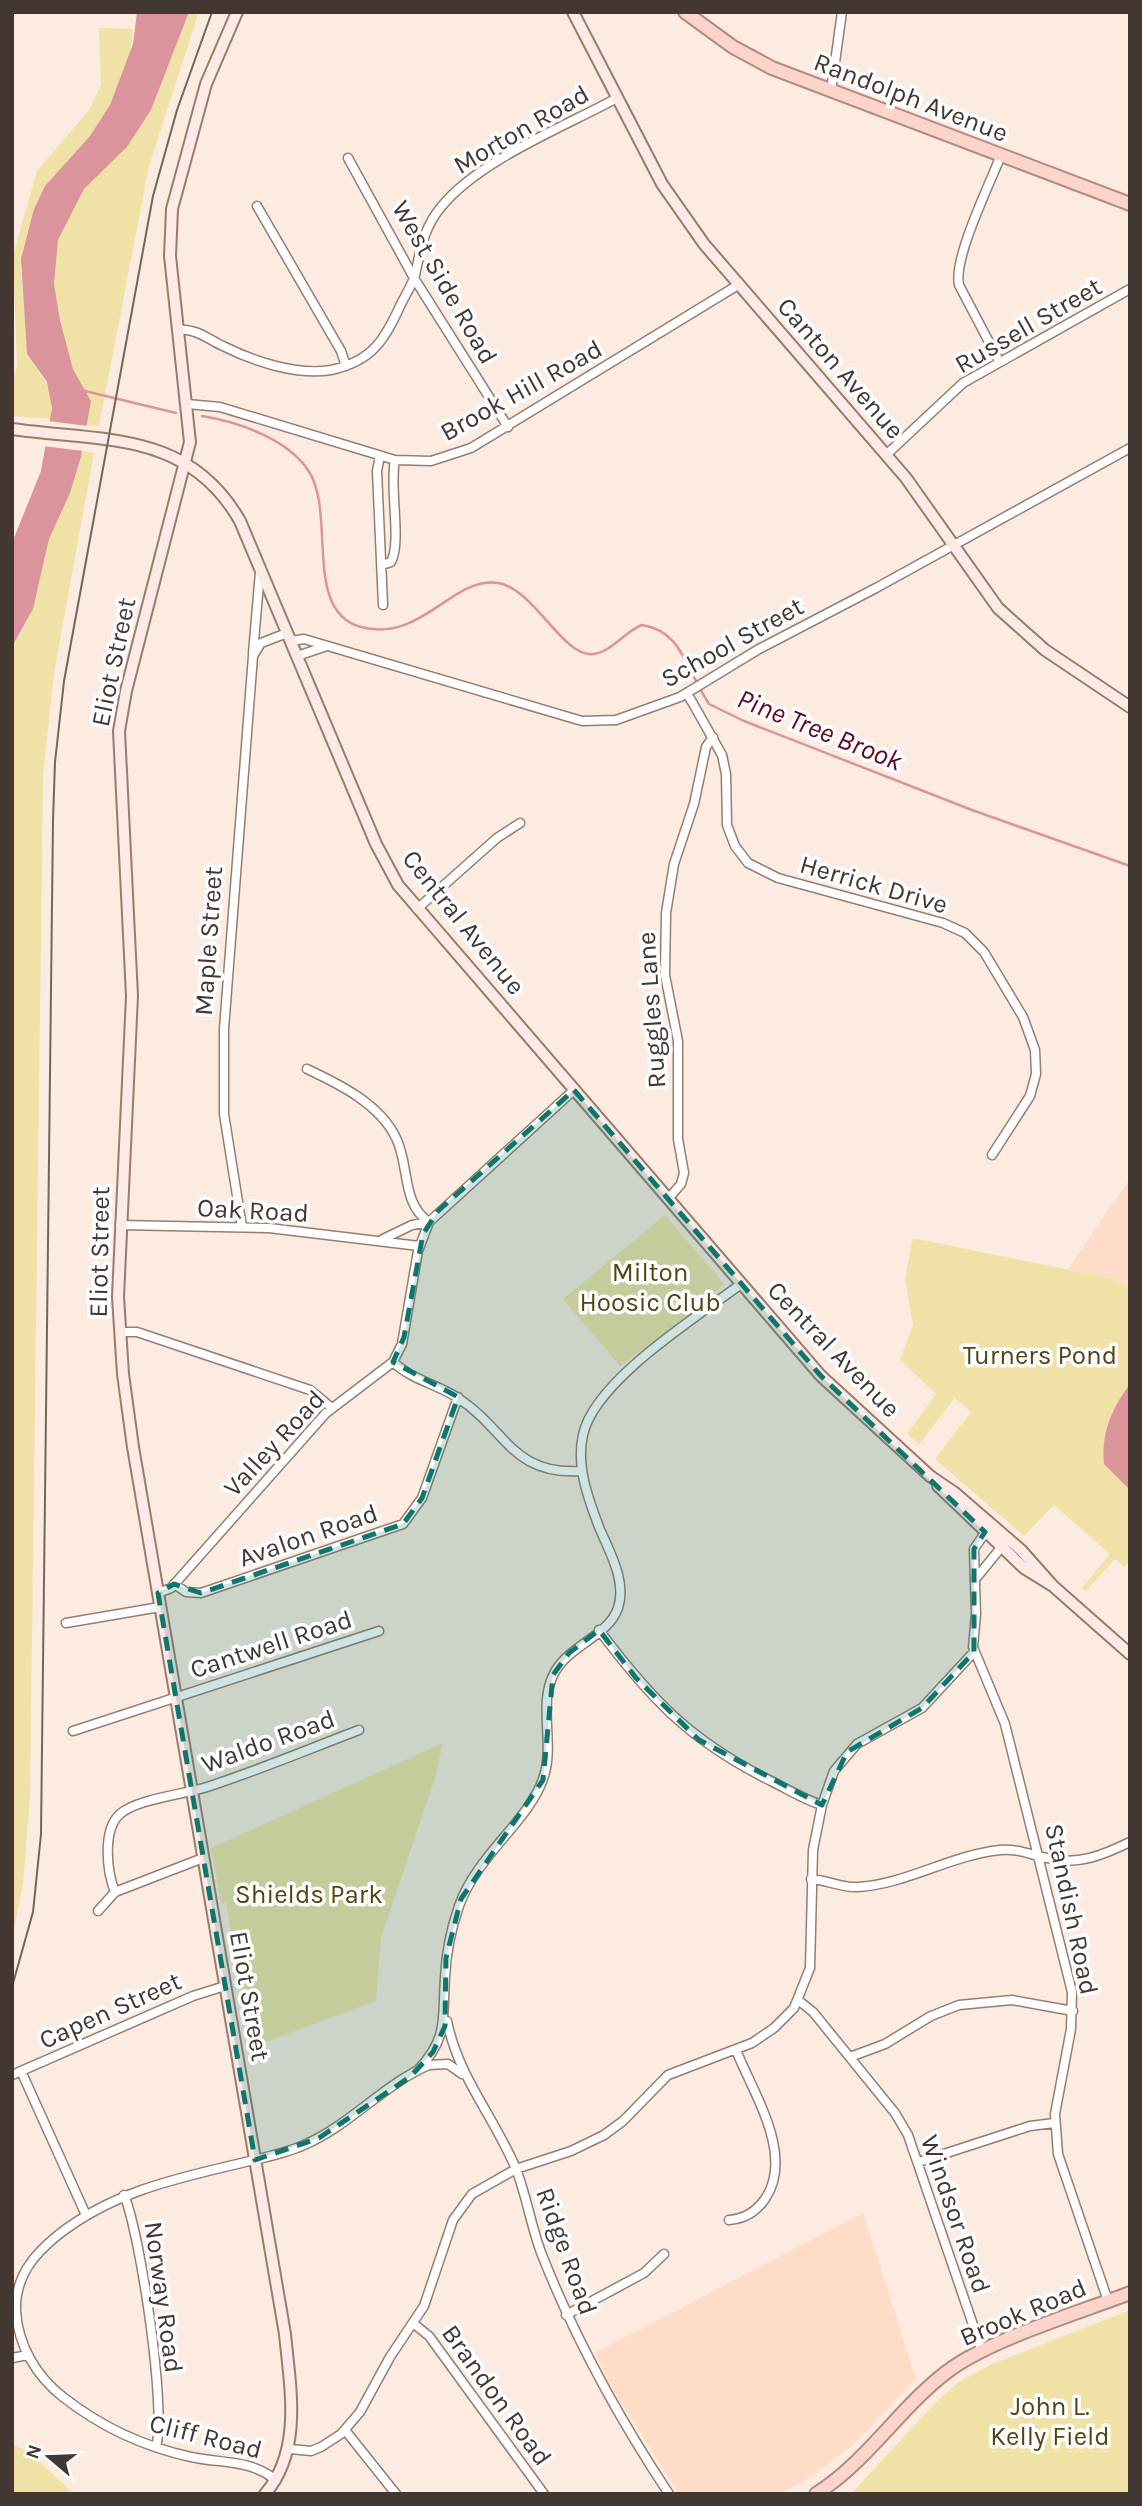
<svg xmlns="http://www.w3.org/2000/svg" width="1142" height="2506" font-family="Karla,sans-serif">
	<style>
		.built { fill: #ffdcc7 }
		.green { fill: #f0e2a7 }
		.water { fill: #db939c }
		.pier { fill: #fcebe1 }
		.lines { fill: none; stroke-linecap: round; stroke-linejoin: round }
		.stream { stroke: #db939c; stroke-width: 2.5 }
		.street-casing { stroke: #967e6e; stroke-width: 11 }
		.secondary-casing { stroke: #967e6e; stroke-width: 14 }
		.primary-casing { stroke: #b88a7f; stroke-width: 16 }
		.street { stroke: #fff; stroke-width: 8 }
		.secondary { stroke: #fde9e5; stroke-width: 10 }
		.primary { stroke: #fbd4cb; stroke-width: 12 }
		.tram { stroke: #71655e; stroke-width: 2 }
		.marked { fill: #0f766e; fill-opacity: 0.2; stroke: #0f766e; stroke-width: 5; stroke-dasharray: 14 9; stroke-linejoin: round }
		.labels { text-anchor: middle; stroke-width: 7; stroke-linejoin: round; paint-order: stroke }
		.street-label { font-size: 26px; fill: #423731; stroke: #fff }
		.park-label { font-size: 26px; fill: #514511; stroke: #fff }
		.water-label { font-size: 28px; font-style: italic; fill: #5f0722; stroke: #fff }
	</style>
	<rect width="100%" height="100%" fill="#fcebe1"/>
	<path class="built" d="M1130 1179V1290L1114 1279 1068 1269Z
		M863 2213 916 2379 853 2445 811 2476 780 2494H679L609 2383 595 2353Z"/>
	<path class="green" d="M189 12H199L149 166 99 426 85 425 91 401 73 369 60 320 54 284 58 240 84 189 127 147 151 110Z
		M99 28 133 29 130 56 110 105 90 136 45 186 34 209 21 266 27 354 51 390V419L12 416V380L17 367 13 255 37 171 89 110 101 85Z
		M82 451 94 453 54 673 43 776 30 1798 23 1883 12 1940V647C37 615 39 576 49 539 58 509 77 483 82 451Z
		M665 1215 724 1284 700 1306 620 1366 563 1299Z
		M913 1238 1114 1279 1130 1290V1561L1124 1567 1115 1559 1086 1591 1082 1588 1110 1554 1054 1505 1024 1536 935 1459 971 1412 955 1398 919 1444 907 1434 936 1394 900 1360 913 1325 905 1279Z
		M443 1743 435 1778 381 1938 376 2001 250 2048 226 1902 221 1903 211 1848Z
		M1130 2310V2494H851L935 2403 959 2382 990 2365Z
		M12 2444 29 2452 74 2494H12Z"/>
	<path class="water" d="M137 12H189L151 110 127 147 84 189 58 240 54 284 60 320 73 369 91 401 81 457 70 493 49 539 33 609 12 647V543L41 471 52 408 47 382 27 354 21 259 34 209 45 186 90 136 110 105 133 44Z
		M1130 1384V1490L1104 1464C1101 1433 1112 1408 1130 1384Z"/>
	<path class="pier" d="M48 421 88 426 83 451 43 446Z"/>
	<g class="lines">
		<path class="stream" d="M85 391 176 413
			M202 416C239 422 287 439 308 470 337 513 302 611 361 627 422 643 452 576 498 583 534 588 563 658 593 654 612 652 625 631 642 625 675 630 683 656 697 683
			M700 689 709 704 744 721 972 810 1130 866"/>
		<g class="street-casing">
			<path id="street" d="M831 91 842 12
				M348 158 414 278 508 427
				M257 206 341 351 346 366
				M179 330C195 328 208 339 223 346 253 361 297 376 331 370 373 361 385 339 401 304 406 294 412 285 415 275 421 249 423 229 441 207 479 160 564 127 617 98
				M999 361 959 285C953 258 990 184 1001 155
				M187 404 220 407 395 460 431 461 471 448 738 285
				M886 455 963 383 1130 289
				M380 456 377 471 383 605
				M382 565 391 562C402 541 389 488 395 460
				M291 641 304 639 582 721 616 720 680 697 759 649 876 588 1130 448
				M253 653 260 572
				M297 656 324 647
				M687 693 722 755 726 774 727 825 735 846 748 863 778 878 943 923 965 933 984 952 1023 1017 1035 1050 1036 1074 1030 1096 992 1155
				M417 909 497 838 520 823
				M307 1069C339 1084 380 1104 396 1138 410 1166 401 1203 429 1222
				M668 1199 681 1184 684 1173 678 1139V1041L665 975 666 913 674 864 694 804 706 747 713 737
				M120 1225 269 1228 419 1246
				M242 1227 224 1114V1029L253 656 261 643 287 633
				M383 1239 412 1225 429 1222
				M120 1332H137L310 1390 332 1408
				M393 1362C412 1380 437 1384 458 1398 506 1429 512 1476 582 1471
				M989 1527 974 1549 976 1614 973 1647 1005 1724 1072 1992 1071 2029 1055 2114 1058 2154 1108 2301
				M977 1577 1004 1544
				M174 1584 186 1592 201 1593 403 1524 422 1498 458 1397
				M158 1593 171 1588 326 1413 393 1362 402 1344 418 1251 429 1222 574 1090
				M66 1623 160 1607
				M599 1630C653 1702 692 1742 773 1782 789 1790 805 1800 822 1805
				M73 1731 379 1631
				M811 1879C827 1880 842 1888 858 1887 907 1884 951 1855 1000 1850 1017 1848 1031 1855 1047 1858 1078 1866 1103 1855 1130 1842
				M115 1892C107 1872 102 1830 120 1814 136 1799 186 1794 207 1787 259 1770 309 1749 359 1730
				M98 1911 115 1892 203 1858
				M798 2000 813 2012 895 2113 908 2135 982 2351
				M447 2021C459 2079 494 2116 516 2169 527 2197 531 2227 542 2255 576 2341 618 2417 669 2494
				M850 2057 885 2044 931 2016 959 2005 1012 2000 1073 2011
				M418 2070C449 2037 442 2019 445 1978 446 1953 451 1929 459 1906 477 1855 528 1822 543 1779 556 1744 536 1702 556 1670 571 1645 609 1635 618 1608 627 1581 609 1551 599 1527 588 1498 576 1466 583 1435 594 1381 697 1317 741 1284
				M21 2071 86 2215
				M12 2075 193 1996 225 1986
				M919 2162 1030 2126 1054 2123
				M124 2195C140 2232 167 2411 156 2447
				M729 2220C744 2219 756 2212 765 2199 795 2155 753 2093 736 2050
				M566 2315 644 2273 664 2254
				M414 2324 429 2336 544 2494
				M12 2358 28 2355
				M345 2430 396 2494
				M290 2449 311 2451 321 2447 341 2434 360 2412 390 2357 424 2306 453 2220 472 2194 516 2169 571 2151 604 2135 623 2121 668 2075 752 2043 774 2028 794 2008 810 1968 813 1850 822 1805 834 1771 857 1744 922 1708 974 1652
				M276 2480C249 2459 224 2464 191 2457 145 2447 100 2426 63 2397 36 2376 18 2345 16 2311 15 2277 33 2255 58 2235 110 2194 169 2180 233 2165 257 2159 282 2155 304 2145 349 2126 384 2084 429 2065L448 2064 462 2074"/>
		</g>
		<g class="secondary-casing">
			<path id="secondary" d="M237 12 206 84 172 209 170 256 190 442 126 691 119 731 132 996 118 1297 123 1374 133 1447 285 2334C290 2387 303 2450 265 2494
				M573 12 662 184 704 244 906 478 998 608 1045 650 1130 707
				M12 429C103 442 188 430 240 521L376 844 398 885 821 1376 930 1476 955 1493 1021 1550 1053 1586
				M938 1486 1024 1568 1053 1586 1130 1654"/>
		</g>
		<g class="primary-casing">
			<path id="primary" d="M685 12 733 47 772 68 1130 204
				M816 2494C868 2461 900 2407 948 2371 991 2339 1078 2313 1130 2293"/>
		</g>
		<use href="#street" class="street"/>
		<use href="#secondary" class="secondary"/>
		<use href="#primary" class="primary"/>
		<path class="tram" d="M12 1987 33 1912 41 1834 53 821 55 762 64 681 153 196 177 110 212 12"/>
	</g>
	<path class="marked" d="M574 1090 821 1376 985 1532 974 1549V1652L922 1708 847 1752 822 1805 699 1740 636 1678 599 1630 569 1653 553 1675 543 1780 461 1899 446 1958 445 2026 433 2052 410 2077 319 2138 255 2160 158 1593 174 1584 201 1593 403 1524 422 1498 458 1397 393 1362 404 1337 423 1234 438 1211Z"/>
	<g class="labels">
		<g class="street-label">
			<text transform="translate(911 97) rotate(21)" y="9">Randolph Avenue</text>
			<text transform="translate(521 129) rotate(-30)" y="9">Morton Road</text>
			<text transform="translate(445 282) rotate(60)" y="9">West Side Road</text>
			<text transform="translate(1028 325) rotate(-30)" y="9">Russell Street</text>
			<text transform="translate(841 368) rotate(49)" y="9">Canton Avenue</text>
			<text transform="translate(521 390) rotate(-29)" y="9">Brook Hill Road</text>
			<text transform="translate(732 642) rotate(-29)" y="9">School Street</text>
			<text transform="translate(113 662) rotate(-78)" y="9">Eliot Street</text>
			<text transform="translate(874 884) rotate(16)" y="9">Herrick Drive</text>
			<text transform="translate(464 922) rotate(51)" y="9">Central Avenue</text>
			<text transform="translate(208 941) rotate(-86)" y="9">Maple Street</text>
			<text transform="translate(651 1010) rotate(-94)" y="9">Ruggles Lane</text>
			<text transform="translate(253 1210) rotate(3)" y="9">Oak Road</text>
			<text transform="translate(99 1252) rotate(-89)" y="9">Eliot Street</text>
			<text transform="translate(834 1349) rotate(46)" y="9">Central Avenue</text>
			<text transform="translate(274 1443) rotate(-47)" y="9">Valley Road</text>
			<text transform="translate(308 1535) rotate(-19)" y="9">Avalon Road</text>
			<text transform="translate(271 1644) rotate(-18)" y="9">Cantwell Road</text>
			<text transform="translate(268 1741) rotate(-20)" y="9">Waldo Road</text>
			<text transform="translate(1072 1909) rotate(78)" y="9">Standish Road</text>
			<text transform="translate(250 1996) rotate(80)" y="9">Eliot Street</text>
			<text transform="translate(110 2010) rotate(-24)" y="9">Capen Street</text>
			<text transform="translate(956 2214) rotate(71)" y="9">Windsor Road</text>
			<text transform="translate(567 2251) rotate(70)" y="9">Ridge Road</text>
			<text transform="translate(164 2297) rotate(82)" y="9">Norway Road</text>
			<text transform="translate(1023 2312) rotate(-23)" y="9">Brook Road</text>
			<text transform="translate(497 2395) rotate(54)" y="9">Brandon Road</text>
			<text transform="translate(206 2436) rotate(14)" y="9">Cliff Road</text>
		</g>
		<g class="park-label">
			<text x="650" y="1281">Milton<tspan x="650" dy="30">Hoosic Club</tspan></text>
			<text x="1040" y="1364">Turners Pond</text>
			<text x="309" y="1903">Shields Park</text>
			<text x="1050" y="2415">John L.<tspan x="1050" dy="30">Kelly Field</tspan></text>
		</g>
		<g class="water-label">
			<text transform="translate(820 729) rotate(22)" y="10">Pine Tree Brook</text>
		</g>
	</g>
	<rect width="1142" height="2506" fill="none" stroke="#423731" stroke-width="28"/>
	<g transform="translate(49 2457) rotate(289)" stroke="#ffffff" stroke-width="5" paint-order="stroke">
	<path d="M0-5L12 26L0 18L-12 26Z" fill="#423731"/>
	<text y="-10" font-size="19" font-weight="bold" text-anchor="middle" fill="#423731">N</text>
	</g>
</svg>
